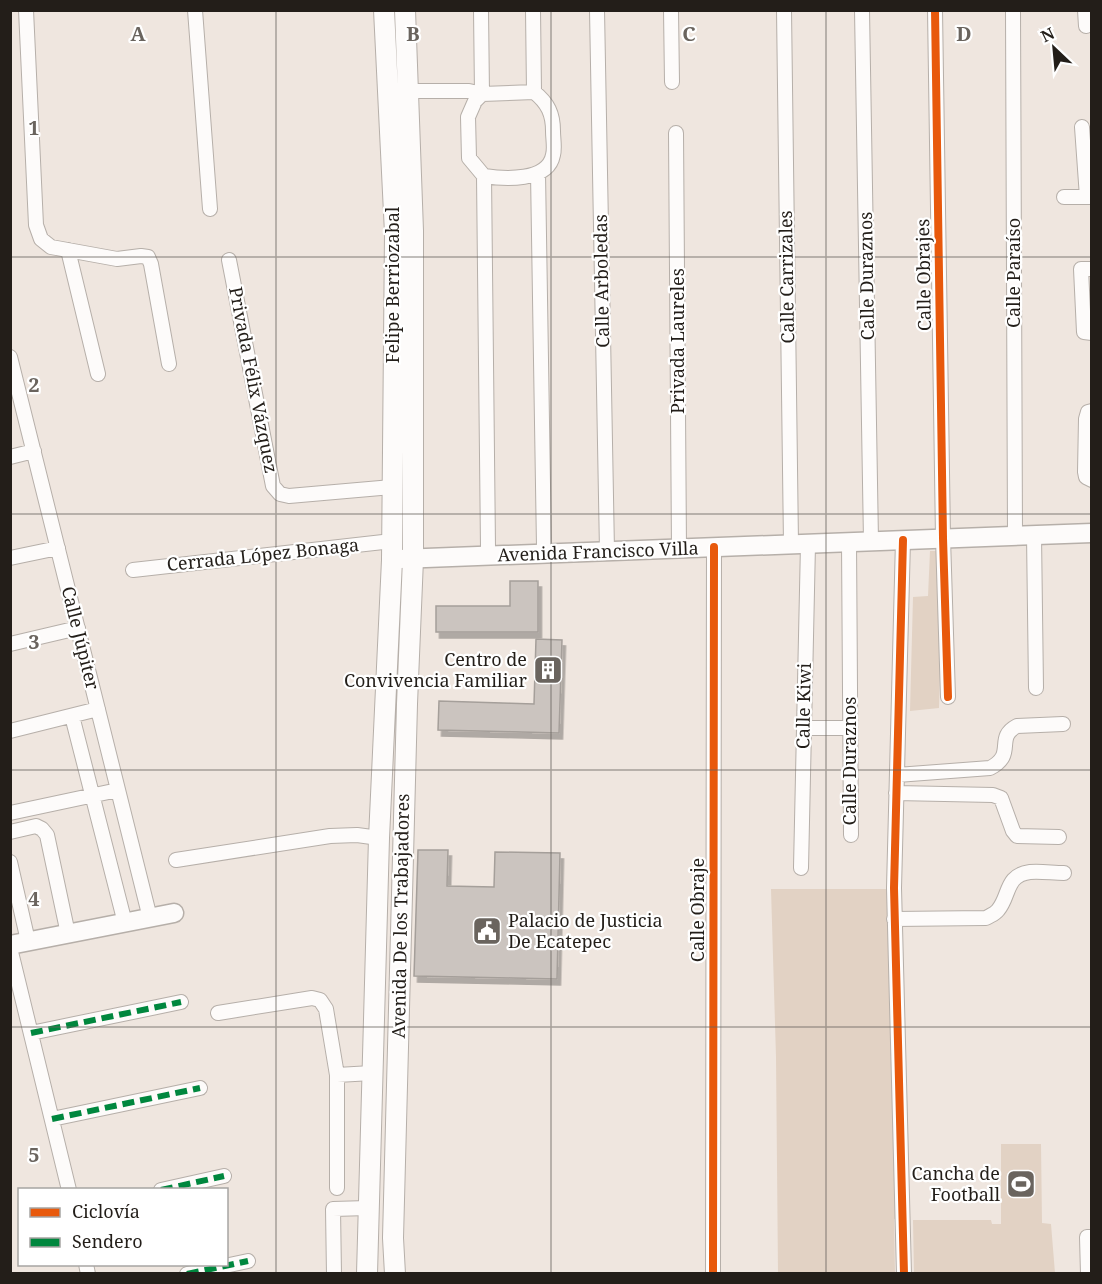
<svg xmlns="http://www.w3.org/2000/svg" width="1102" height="1284" font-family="'Noto Serif',serif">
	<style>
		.green { fill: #e2d2c4 }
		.building { fill: #cbc4bf; stroke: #a59f9a; stroke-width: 1.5; filter: url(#shadow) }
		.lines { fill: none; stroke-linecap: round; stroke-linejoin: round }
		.minor-casing { stroke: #b6afa9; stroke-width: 16 }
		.tertiary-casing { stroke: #b6afa9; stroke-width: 21 }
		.secondary-casing { stroke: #b6afa9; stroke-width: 22 }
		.minor { stroke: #fdfbfa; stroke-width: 14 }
		.tertiary { stroke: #fdfbfa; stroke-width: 18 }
		.secondary { stroke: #fdfbfa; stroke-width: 20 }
		.quiet { stroke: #00873e; stroke-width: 6; stroke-dasharray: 12 6; stroke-linecap: butt }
		.cycleway-casing { stroke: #fff; stroke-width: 11 }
		.cycleway { stroke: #e8590c; stroke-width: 8 }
		.grid { fill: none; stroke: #6a645e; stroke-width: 1.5; stroke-opacity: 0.55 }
		.labels { text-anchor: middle; stroke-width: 4.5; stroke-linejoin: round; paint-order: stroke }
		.street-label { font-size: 18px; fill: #231e19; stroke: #fff }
		.poi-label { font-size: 18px; fill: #231e19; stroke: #fff; text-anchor: end }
		.grid-label { font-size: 20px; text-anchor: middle; font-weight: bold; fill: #6a645e; stroke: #fff; stroke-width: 4.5; stroke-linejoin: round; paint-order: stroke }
	</style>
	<defs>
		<filter id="shadow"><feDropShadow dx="3.5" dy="6" stdDeviation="0" flood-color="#0004"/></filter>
	</defs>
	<rect width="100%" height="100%" fill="#efe6df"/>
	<path class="green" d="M930 551H943L939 708 910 711 913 597 928 596Z
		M771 889H898L903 1218 894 1219 895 1273H778L776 1057Z
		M1001 1144H1041L1042 1223 1051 1224 1055 1273H914L913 1220H991L992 1224H1001Z"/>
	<path class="building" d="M510 581H538V632H436V606H510Z
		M536 639 562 640 559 733 438 730 439 701 534 704Z
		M418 850H448L447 886 494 887 495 852 560 853 557 979 414 976Z"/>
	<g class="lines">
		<g class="minor-casing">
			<path id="minor" d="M26 10 36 225 41 239 51 247 117 259 141 256 148 257 151 264 169 364
				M195 10 210 209
				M533 10 534 92
				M597 10 607 551
				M671 10 672 82
				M784 10 791 544
				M862 10 871 541
				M935 10 943 538 948 697
				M1013 10 1015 536
				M1085 10 1086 26
				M409 91H469L482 94 534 92C548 103 553 114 553 131 553 139 555 148 553 155 548 182 504 179 484 176L469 158 468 117 475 101 482 94 481 10
				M1082 127 1087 197
				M676 133 679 549
				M538 173 544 547
				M484 176 488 548
				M1064 197H1092
				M68 250 98 374
				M229 260 273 486 280 494 289 496 392 487
				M1092 269H1081L1084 332 1092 333
				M10 357 150 918
				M1092 411 1088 412 1086 419 1085 472 1086 477 1092 480
				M10 457 34 451
				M1034 535 1036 688
				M903 540 894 888 904 1274
				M849 542 851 835
				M10 558 58 548
				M133 570 392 541
				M10 644 78 628
				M72 716 125 923
				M804 728H850
				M10 731 98 709
				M897 775 990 768C1017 754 994 738 1017 726L1063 724
				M896 793 993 795 1001 798 1013 831 1017 836 1059 837
				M10 813 118 790
				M10 832 36 826 42 829 47 835 68 934
				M176 860 330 836 357 835 379 838
				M10 862 28 941
				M801 868 808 544
				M894 919 986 918C991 915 995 914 998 910 1010 896 1005 875 1030 872 1041 871 1053 873 1064 873
				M10 948 69 1190
				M218 1013 312 998 320 1000 326 1009 337 1075V1188
				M31 1033 181 1002
				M337 1075 372 1073
				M52 1119 200 1088
				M161 1190 224 1176
				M86 1264 88 1274
				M187 1274 248 1261
				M334 1274 333 1209 368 1208
				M713 1274 714 547
				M1088 1274 1087 1237H1092"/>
		</g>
		<g class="tertiary-casing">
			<path id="tertiary" d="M400 559 1092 533
				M10 945 174 913"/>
		</g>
		<g class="secondary-casing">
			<path id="secondary" d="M367 1274 379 838 392 560 395 233 384 10
				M395 1274 393 1238 407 704 413 559V231L405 10"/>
		</g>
		<use href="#minor" class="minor"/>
		<use href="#tertiary" class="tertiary"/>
		<use href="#secondary" class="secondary"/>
		<path class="quiet" d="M31 1033 181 1002
			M52 1119 200 1088
			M161 1190 224 1176
			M187 1274 248 1261"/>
		<g class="cycleway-casing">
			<path id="cycleway" d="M935 10 943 538 948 697
				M903 540 894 888 904 1274
				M713 1274 714 547"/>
		</g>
		<use href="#cycleway" class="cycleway"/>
	</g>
	<path class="grid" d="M276 10V1274M551 10V1274M826 10V1274M10 257H1092M10 514H1092M10 770H1092M10 1027H1092"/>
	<defs>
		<g id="building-square" transform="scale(1.5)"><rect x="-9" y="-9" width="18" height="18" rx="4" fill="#6a645e" stroke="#fff"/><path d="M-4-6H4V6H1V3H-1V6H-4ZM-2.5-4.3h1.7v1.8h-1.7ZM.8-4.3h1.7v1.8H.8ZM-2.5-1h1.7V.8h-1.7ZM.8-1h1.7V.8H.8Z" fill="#fff"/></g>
		<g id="civic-square" transform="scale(1.5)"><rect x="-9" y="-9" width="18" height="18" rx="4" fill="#6a645e" stroke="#fff"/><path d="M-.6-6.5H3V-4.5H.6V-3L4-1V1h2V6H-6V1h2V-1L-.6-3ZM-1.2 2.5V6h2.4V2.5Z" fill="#fff"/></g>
		<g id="stadium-square" transform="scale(1.5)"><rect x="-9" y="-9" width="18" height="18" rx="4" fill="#6a645e" stroke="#fff"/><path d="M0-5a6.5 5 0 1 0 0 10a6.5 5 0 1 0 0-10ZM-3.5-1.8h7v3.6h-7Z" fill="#fff"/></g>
	</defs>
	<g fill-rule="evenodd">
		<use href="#building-square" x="548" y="670"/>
		<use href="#civic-square" x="487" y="931"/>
		<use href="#stadium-square" x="1021" y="1184"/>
	</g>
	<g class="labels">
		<g class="street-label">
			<text transform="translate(1014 273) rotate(-90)" y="6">Calle Paraíso</text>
			<text transform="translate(924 275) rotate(-91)" y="6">Calle Obrajes</text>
			<text transform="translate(867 276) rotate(-91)" y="6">Calle Duraznos</text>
			<text transform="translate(787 277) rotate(-91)" y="6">Calle Carrizales</text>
			<text transform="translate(602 281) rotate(-91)" y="6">Calle Arboledas</text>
			<text transform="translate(393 285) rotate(-90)" y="6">Felipe Berriozabal</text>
			<text transform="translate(678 341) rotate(-90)" y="6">Privada Laureles</text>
			<text transform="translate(253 380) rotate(79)" y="6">Privada Félix Vázquez</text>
			<text transform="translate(598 552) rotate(-2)" y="6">Avenida Francisco Villa</text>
			<text transform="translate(263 555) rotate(-6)" y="6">Cerrada López Bonaga</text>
			<text transform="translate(80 638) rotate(76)" y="6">Calle Júpiter</text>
			<text transform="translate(804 706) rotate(-89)" y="6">Calle Kiwi</text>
			<text transform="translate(850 761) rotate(-90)" y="6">Calle Duraznos</text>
			<text transform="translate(698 910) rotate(-90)" y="6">Calle Obraje</text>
			<text transform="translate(401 916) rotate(-89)" y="6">Avenida De los Trabajadores</text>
		</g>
		<g class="poi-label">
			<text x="527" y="666">Centro de<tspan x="527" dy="21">Convivencia Familiar</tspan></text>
			<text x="508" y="927" text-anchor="start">Palacio de Justicia<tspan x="508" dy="21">De Ecatepec</tspan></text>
			<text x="1000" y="1180">Cancha de<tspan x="1000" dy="21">Football</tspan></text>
		</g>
	</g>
	<g class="grid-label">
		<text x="138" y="41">A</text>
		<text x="413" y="41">B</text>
		<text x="689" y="41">C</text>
		<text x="964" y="41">D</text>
		<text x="34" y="135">1</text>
		<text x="34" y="392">2</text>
		<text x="34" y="649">3</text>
		<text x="34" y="906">4</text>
		<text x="34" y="1162">5</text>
	</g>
	<rect width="1102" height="1284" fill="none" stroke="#231e19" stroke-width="24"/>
	<rect x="18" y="1188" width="210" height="78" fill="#ffffff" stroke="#a7a5a3" stroke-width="1.5"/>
	<rect x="30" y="1208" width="30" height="9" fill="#e8590c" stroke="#a7a5a3" stroke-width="1.5"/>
	<text x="72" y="1218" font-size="18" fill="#231e19">Ciclovía</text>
	<rect x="30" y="1238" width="30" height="9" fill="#00873e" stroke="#a7a5a3" stroke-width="1.5"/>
	<text x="72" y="1248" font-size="18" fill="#231e19">Sendero</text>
	<g transform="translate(1054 48) rotate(334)" stroke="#ffffff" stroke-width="4.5" paint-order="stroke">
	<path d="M0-4.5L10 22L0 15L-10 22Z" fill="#231e19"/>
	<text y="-9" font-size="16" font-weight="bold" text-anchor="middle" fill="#231e19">N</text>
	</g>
</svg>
